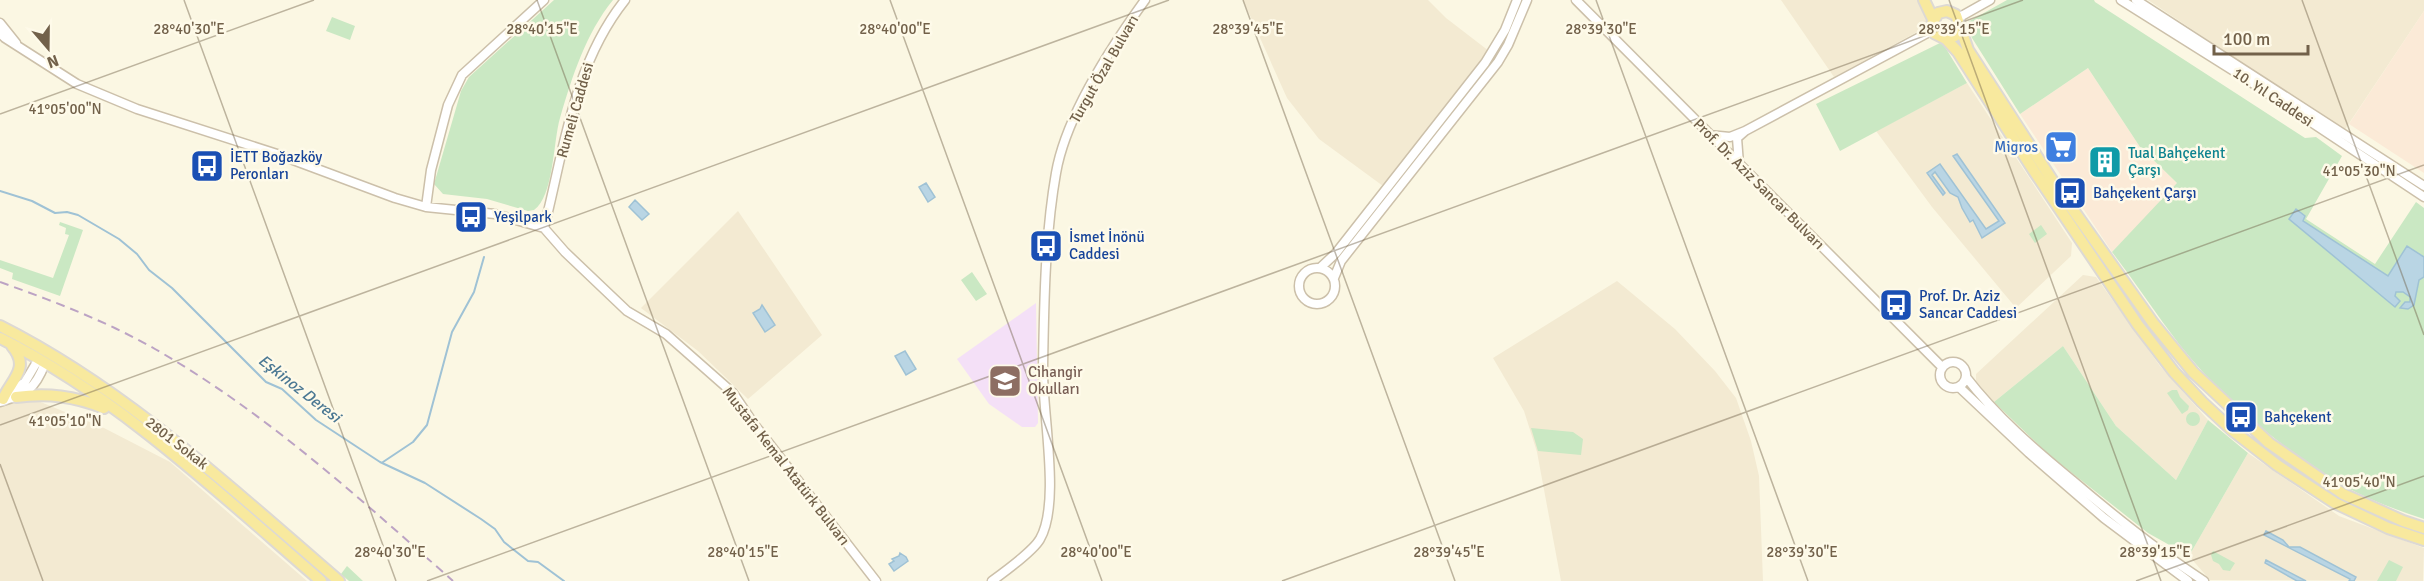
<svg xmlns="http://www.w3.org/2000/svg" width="2424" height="581" font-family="Signika,sans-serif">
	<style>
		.residential { fill: #f3ead2 }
		.commercial { fill: #fbead7 }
		.education { fill: #f4e0f7 }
		.green { fill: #cae8c3 }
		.water { fill: #b9d5e4; stroke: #9fc2d5; stroke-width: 1.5 }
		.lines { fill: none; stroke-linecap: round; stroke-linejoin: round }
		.stream { stroke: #9fc2d5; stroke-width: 2 }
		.minor-casing { stroke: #ccc0aa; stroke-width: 11 }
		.major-casing { stroke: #ddd9d4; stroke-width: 14 }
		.minor { stroke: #fff; stroke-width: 8 }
		.major { stroke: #f8e99e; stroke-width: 10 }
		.rail { stroke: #bca3c4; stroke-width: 2; stroke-dasharray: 9 6; stroke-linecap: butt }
		.ticks { fill: none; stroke: #72614a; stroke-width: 1.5; stroke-opacity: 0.45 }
		.labels { text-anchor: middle; stroke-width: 5; stroke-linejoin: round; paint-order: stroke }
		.street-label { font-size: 15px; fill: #72614a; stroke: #fefae9 }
		.shop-label { font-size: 15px; fill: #366cbe; stroke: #fefae9; text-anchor: end }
		.culture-label { font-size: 15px; fill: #0d838f; stroke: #fefae9; text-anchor: start }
		.transit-label { font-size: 15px; fill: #164399; stroke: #fefae9; text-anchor: start }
		.education-label { font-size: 15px; fill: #785e54; stroke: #fefae9; text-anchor: start }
		.water-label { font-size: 16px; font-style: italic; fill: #4b7893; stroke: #fefae9 }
		.ticks-label { font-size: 15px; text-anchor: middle; fill: #72614a; stroke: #fefae9; stroke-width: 5; stroke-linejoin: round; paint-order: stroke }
	</style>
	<rect width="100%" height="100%" fill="#fbf7e3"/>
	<path class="residential" d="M1243 0H1428L1446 18 1489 51 1383 186 1319 139 1287 98Z
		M1781 0H1918L1928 17 1926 27 1834 77Z
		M2148 0H2424V11L2344 131Z
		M1967 83 2072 243 2071 256 2016 308 1932 207 1876 131Z
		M738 211 822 335 748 399 698 351 641 308Z
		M2083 275 2096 277 2160 366 2208 420 2176 480 2116 426 2063 346 1994 402 1976 381V374Z
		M1617 281 1675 329 1715 371 1736 398 1751 441 1759 476 1763 581H1561L1537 452 1524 411 1493 358Z
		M31 398 104 428 170 462 307 581H0V406Z
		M2248 453 2339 516 2424 548 2423 581 2210 580 2189 556Z"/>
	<path class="commercial" d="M2424 11V173L2349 124Z
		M2088 68 2140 147 2178 184 2112 252 2020 114Z"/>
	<path class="education" d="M1036 303 1038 423 1035 427H1022L989 404 957 359Z"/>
	<path class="green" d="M554 0H613C586 33 572 77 560 118 553 142 554 196 534 210L528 211 487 199 443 194 434 184 461 91 469 77Z
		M2007 0H2094L2095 2 2305 138 2316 137 2342 156 2306 219 2375 264 2416 202 2424 208V519C2397 510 2369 500 2344 486 2282 449 2224 401 2179 344 2156 314 2135 282 2112 252L2177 183 2140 147 2088 68 2020 114 1967 30 1966 23Z
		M332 17 355 26 350 40 326 31Z
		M1942 42 1967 83 1840 151 1816 104Z
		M60 222 83 230 60 296 12 279 13 273 0 268V260L53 278 69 235 65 234 66 228 59 225Z
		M2041 225 2047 234 2035 243 2029 234Z
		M972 272 987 294 976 301 961 280Z
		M2063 346 2116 426 2176 480 2208 420 2248 453 2189 556 2148 533 2048 454 1994 402Z
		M2172 390H2177L2180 397 2189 406 2188 410 2182 414 2167 393Z
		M2186 419a7 7 0 1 1 14 0a7 7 0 1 1-14 0Z
		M1531 428 1573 432 1583 439 1581 455 1538 451Z
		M2213 551 2235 563 2230 571 2223 570 2219 564 2213 561 2211 555Z
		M2389 560 2403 567 2396 581H2377Z
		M347 566 363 581H349L341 574Z"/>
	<path class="water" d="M1957 154 2005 223 1982 238 1973 220 1970 222 1962 208 1958 197 1950 193 1935 172 1932 175 1945 193 1943 195 1927 173 1940 164 1986 229 1999 221 1953 156Z
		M926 183 935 197 928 202 919 187Z
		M635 200 649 214 642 220 629 207Z
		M2296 209 2305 216 2303 221 2388 276 2407 246 2424 257V277L2419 280 2414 305 2408 309 2400 308 2405 302H2410V297L2403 292H2396L2395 296 2400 301 2395 307 2289 219Z
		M762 305 775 325 765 332 753 313 760 309Z
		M905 351 916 369 906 375 895 356Z
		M2266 531 2283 540 2289 547H2300L2356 577 2354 581H2349L2350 579 2264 535Z
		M900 553 906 557 908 561 894 571 889 564 894 561 892 559 899 556Z
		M2266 560 2306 581H2297L2265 563Z"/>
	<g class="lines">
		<path class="stream" d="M0 191 32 201 55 213 67 212 78 215 119 239 137 254 149 270 172 288 266 382 282 389 316 420 380 462 425 483 481 519 495 529 504 542 528 561 538 562 564 581
			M383 462 413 442 427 425 452 332 474 292 484 257"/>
		<g class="minor-casing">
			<path id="minor" d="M1576 0 1942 367
				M2121 0 2234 71 2424 197
				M2136 0 2424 186
				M1958 18 1990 0
				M0 23 16 43
				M0 33 5 38 77 84 137 109 277 154 395 198 426 207 495 214 544 228 565 252 627 311 666 334 733 393 754 424 876 581
				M1745 131 1933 30
				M1709 135 1730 137 1745 131 1737 138 1739 164
				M426 207 431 170 448 105 462 75 544 0
				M544 228C564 150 573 65 625 0
				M1320 268 1336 253 1485 63 1505 30 1517 0
				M1299 286a18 18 0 1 1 36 0a18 18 0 1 1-36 0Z
				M1334 278 1341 261 1498 62 1508 45 1527 0
				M1940 375a13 13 0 1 1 26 0a13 13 0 1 1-26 0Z
				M1966 377C1996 416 2034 449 2072 480 2114 516 2158 551 2204 581
				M1959 387 2029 453 2104 518 2188 581
				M6 397 25 382 38 360
				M0 402C26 394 35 390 45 363
				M992 581C1003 573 1034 550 1040 539 1061 503 1042 412 1043 368 1044 305 1045 235 1056 173 1066 115 1111 47 1145 0"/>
		</g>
		<g class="major-casing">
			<path id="major" d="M1924 0 1933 19
				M1959 28 1955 36 1946 39 1934 33 1932 24 1938 13 1947 11 1956 15 1968 50 2054 183 2153 323 2193 372 2269 443 2343 494 2403 521 2424 528
				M1946 39 1958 52 2034 171 2138 325 2174 372 2202 402 2232 430 2277 465 2335 503 2388 528 2424 540
				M0 326C127 390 232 489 339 581
				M0 338C120 398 220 494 321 581
				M16 397C48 393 74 396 104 408
				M3 399C11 380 31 368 12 346"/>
		</g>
		<use href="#minor" class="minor"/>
		<use href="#major" class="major"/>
		<path class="rail" d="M0 282C53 301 106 321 155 349 265 412 358 497 453 581"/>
	</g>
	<path class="ticks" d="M184 0 396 581M537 0 749 581M890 0 1102 581M1243 0 1455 581M1596 0 1808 581M1949 0 2161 581M2302 0 2424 335M0 114 314 0M0 425 1169 0M0 464 43 581M427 581 2023 0M1282 581 2424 165M2136 581 2424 476"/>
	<defs>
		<g id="supermarket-square" transform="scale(1.725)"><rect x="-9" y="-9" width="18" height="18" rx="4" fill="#3f7fe0" stroke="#fefae9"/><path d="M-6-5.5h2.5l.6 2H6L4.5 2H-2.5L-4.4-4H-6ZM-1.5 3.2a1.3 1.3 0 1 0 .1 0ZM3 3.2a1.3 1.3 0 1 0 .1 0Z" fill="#fff"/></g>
		<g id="building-square" transform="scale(1.725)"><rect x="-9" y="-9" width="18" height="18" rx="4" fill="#0f9aa8" stroke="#fefae9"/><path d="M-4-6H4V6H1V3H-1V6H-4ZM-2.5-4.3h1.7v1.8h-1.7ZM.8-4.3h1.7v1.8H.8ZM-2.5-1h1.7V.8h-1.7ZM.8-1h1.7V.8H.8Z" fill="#fff"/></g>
		<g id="bus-square" transform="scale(1.725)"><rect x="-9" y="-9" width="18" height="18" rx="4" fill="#1a4fb4" stroke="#fefae9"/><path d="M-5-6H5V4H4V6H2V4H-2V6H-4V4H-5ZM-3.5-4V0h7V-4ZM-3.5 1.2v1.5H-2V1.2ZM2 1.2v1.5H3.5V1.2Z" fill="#fff"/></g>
		<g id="school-square" transform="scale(1.725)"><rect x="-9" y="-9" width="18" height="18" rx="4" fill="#8d6e63" stroke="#fefae9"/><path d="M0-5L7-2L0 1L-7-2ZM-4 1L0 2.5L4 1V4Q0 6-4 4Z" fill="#fff"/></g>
	</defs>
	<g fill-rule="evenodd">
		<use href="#supermarket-square" x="2061" y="147"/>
		<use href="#building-square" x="2105" y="162"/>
		<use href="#bus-square" x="207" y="166"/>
		<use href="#bus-square" x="2070" y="193"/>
		<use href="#bus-square" x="471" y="217"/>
		<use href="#bus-square" x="1046" y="246"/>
		<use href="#bus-square" x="1896" y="305"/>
		<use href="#school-square" x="1005" y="381"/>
		<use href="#bus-square" x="2241" y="417"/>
	</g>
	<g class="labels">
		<g class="street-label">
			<text transform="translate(1104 69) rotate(-60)" y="5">Turgut Özal Bulvarı</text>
			<text transform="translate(2273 97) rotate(34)" y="5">10. Yıl Caddesi</text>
			<text transform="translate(575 110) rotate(-74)" y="5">Rumeli Caddesi</text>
			<text transform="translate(1759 184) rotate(45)" y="5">Prof. Dr. Aziz Sancar Bulvarı</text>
			<text transform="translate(177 443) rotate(38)" y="5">2801 Sokak</text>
			<text transform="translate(786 466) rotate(52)" y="5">Mustafa Kemal Atatürk Bulvarı</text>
		</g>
		<g class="shop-label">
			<text x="2038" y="152">Migros</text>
		</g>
		<g class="culture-label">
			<text x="2128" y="158">Tual Bahçekent<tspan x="2128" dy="17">Çarşı</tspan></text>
		</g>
		<g class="transit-label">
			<text x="230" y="162">İETT Boğazköy<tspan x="230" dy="17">Peronları</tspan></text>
			<text x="2093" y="198">Bahçekent Çarşı</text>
			<text x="494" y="222">Yeşilpark</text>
			<text x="1069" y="242">İsmet İnönü<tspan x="1069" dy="17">Caddesi</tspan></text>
			<text x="1919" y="301">Prof. Dr. Aziz<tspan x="1919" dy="17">Sancar Caddesi</tspan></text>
			<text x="2264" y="422">Bahçekent</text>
		</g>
		<g class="education-label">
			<text x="1028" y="377">Cihangir<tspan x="1028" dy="17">Okulları</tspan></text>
		</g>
		<g class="water-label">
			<text transform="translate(300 388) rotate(38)" y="6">Eşkinoz Deresi</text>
		</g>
	</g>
	<g class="ticks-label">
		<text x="189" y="34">28°40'30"E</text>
		<text x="542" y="34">28°40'15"E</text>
		<text x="895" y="34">28°40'00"E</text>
		<text x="1248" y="34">28°39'45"E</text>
		<text x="1601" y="34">28°39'30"E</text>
		<text x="1954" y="34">28°39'15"E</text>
		<text x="65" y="114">41°05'00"N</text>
		<text x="2359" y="176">41°05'30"N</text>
		<text x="65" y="426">41°05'10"N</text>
		<text x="2359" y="487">41°05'40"N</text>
		<text x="743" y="557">28°40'15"E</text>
		<text x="1096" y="557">28°40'00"E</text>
		<text x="390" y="557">28°40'30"E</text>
		<text x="1449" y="557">28°39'45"E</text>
		<text x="1802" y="557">28°39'30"E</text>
		<text x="2155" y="557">28°39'15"E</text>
	</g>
	<g transform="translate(48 48) rotate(160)" stroke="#fefae9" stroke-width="4.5" paint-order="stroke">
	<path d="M0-4.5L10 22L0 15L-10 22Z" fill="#72614a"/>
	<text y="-9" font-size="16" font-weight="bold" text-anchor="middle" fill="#72614a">N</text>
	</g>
	<path d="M2214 45v9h94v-9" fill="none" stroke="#72614a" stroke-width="3"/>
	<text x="2223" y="45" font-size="18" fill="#72614a" stroke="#fefae9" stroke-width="4.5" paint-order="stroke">100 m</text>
</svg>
